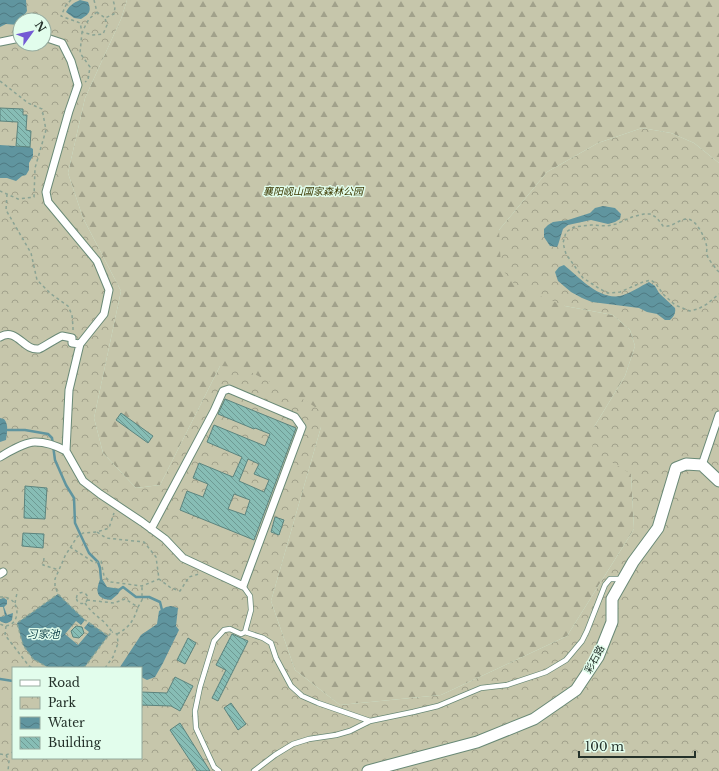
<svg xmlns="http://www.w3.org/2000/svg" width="719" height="771" font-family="'Libre Baskerville','Noto Sans SC',serif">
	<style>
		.forest { fill: url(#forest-firs) }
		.park { fill: url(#park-crowns); fill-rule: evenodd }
		.water { fill: url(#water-waves) }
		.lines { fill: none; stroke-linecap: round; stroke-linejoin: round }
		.stream { stroke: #60959f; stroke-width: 2.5 }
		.building { fill: url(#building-back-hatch); stroke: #5c847e; fill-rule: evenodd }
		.service-casing { stroke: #698976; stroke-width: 6 }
		.pedestrian-casing { stroke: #698976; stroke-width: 9 }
		.tertiary-casing { stroke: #698976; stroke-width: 13 }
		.path { stroke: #8aa394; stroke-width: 1.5; stroke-dasharray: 3 3; stroke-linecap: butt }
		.service { stroke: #fff; stroke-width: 4.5 }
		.pedestrian { stroke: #fff; stroke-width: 7 }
		.tertiary { stroke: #fff; stroke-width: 11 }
		.labels { text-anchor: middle; stroke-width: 3; stroke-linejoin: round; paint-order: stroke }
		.park-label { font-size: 10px; font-style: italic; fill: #3b3801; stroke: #e2fdec }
		.street-label { font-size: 10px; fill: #24312a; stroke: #e2fdec }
		.water-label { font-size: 11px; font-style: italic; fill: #0e4048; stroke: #e2fdec }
	</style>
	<defs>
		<pattern id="forest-firs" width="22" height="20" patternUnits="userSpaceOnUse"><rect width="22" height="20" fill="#c6c6ab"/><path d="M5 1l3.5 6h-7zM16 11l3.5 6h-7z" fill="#a1a18b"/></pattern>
		<pattern id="park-crowns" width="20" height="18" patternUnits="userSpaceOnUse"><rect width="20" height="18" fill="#c6c6ab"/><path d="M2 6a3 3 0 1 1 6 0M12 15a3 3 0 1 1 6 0" fill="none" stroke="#a1a18b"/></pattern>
		<pattern id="water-waves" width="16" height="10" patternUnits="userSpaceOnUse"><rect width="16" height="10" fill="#60959f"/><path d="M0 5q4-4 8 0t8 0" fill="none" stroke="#4f7a82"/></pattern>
		<pattern id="building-back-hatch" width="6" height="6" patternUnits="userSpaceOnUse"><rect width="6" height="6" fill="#87bdb5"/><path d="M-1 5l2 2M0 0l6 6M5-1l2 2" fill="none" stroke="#6e9a93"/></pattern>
	</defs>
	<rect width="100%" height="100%" fill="#d0f2dd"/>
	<path class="forest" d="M127 0H719V163L694 143 671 133 642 128 598 143 547 172 499 230 565 306 613 315 630 330 635 346 625 376 594 427 631 473 634 529 567 636 441 695 340 705 295 670 271 601 321 427 220 366 160 485 136 488 103 453 94 418 121 291 83 218 68 173 85 98 121 19Z"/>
	<path class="park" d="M0 0H127L121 19 85 98 68 173 83 218 121 291 94 418 103 453 136 488 160 485 220 366 241 367 306 401 321 411V427L271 601 295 670 340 705 441 695 567 636 634 529 631 474 592 450 594 427 625 376 635 346 630 330 613 315 565 306 517 287 501 268 499 230 547 172 598 143 642 128 671 133 694 143 719 163V771H0ZM20 20H44V44H20ZM13 668H141V758H13Z"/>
	<path class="water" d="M0 0H26L27 11 21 20H20L19 25 6 24 0 27Z
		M80 0 88 2C92 11 89 14 81 19L74 18 66 12C69 6 73 3 80 0Z
		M0 145 30 147 33 149V156L29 163V170L26 175 22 176 16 181 7 178H0Z
		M603 206 615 208 621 214 620 219 615 222 608 224 591 220 568 225 563 229 558 245 557 247 550 246 544 237V229L548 225 553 222 568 220 590 213 595 208Z
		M564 265C579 277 599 300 620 296 629 294 641 286 649 282L655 286 659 293 675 308C676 313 674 316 670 320H665L657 314 647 312 639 308 600 303 592 302 582 298 571 292 558 281 555 272 559 267Z
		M0 418 4 419C9 425 7 432 6 440L0 442Z
		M101 577 107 587 121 589 118 594 111 600C94 599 96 589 101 577Z
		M58 594 85 620 81 625 76 621 65 634 78 645 89 632 84 628 89 622 108 636 84 668H49L33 659 23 645 17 623Z
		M4 598 7 600V604L4 607 7 615 13 613 12 620C8 624 5 624 0 621V617L5 616 3 607H0V599Z
		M171 606 178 608 176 626 179 630 163 663 155 677 147 680 141 677V668H122L120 667 141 635 157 624 159 611 166 607Z"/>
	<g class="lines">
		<path class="stream" d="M8 430H25L48 434 52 438 55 460 66 485 74 498 75 523 89 553 98 562 100 568 101 579
			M119 590 123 587 136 597H149L160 602 162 610
			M0 679 13 681"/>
	</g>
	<path class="building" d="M0 108 23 109V115H27L26 130 31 131 30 147 16 146 18 122 0 121Z
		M225 399 296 428 254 540 180 510 187 491 203 497 208 484 193 478 199 463 233 477 242 457 207 442 214 425 265 446 270 434 255 428 254 429 218 414ZM248 459 259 464 254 474 269 480 264 492 239 481ZM234 494 250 500 245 515 228 509Z
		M121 413 153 436 148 443 116 420Z
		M25 486 47 488 45 519 24 518Z
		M275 517 284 520 279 535 271 532Z
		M23 533 44 534 43 548 22 546Z
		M76 626 82 627 84 633 79 638 73 637 71 631Z
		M232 634 248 641 218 701 212 698 226 670 216 665Z
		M188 638 196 643 185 664 177 660Z
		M175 677 193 686 180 711 171 706 141 705V692L167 693Z
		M231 703 246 724 238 730 224 708Z
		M180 723 210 771H197L170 730Z"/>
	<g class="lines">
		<g class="service-casing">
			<path id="service" d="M245 632 263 638 271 643 276 658 291 686 302 696 318 703 370 721
				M219 771 214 767 196 728 195 711 200 687 214 641 224 630 230 629 241 634 245 632 251 610 250 596 243 586
				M254 771 275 755 293 744 309 739 336 735 350 731 370 721 413 712 438 706 481 688 507 685 546 672 566 660 582 641 587 631 605 585 610 579H623"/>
		</g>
		<g class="pedestrian-casing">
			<path id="pedestrian" d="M44 37 62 43 71 61 78 85 69 111 46 192 48 202 97 261 109 290 104 314 80 344 69 390 66 451 83 481 100 494 142 522 165 539 183 558 243 586 302 427 295 417 229 389 223 391 214 411 151 529
				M0 42 20 38
				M0 337C17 327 23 351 39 349 42 348 57 338 62 336L72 338V343L80 344
				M0 457C8 452 26 442 35 442 46 442 57 446 66 451
				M702 465 719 415
				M0 574 3 572"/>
		</g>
		<g class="tertiary-casing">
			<path id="tertiary" d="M368 771 477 742 534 719 576 690 598 657 612 622V599L633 562 658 528 676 468 686 464 702 465 719 481"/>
		</g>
		<path class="path" d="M71 0 66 5 61 16 80 23 82 32 80 53 90 67 88 80 85 82
			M94 0 97 12 105 18 114 14 115 7 113 0
			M97 12 89 19 82 32 93 35 103 34 107 25 105 18
			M0 81 28 103 42 109 46 130 35 168 34 197 18 199 0 191
			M7 194 6 210 31 253 37 280 51 294 68 306 72 315 73 327V331
			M719 272 717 270C714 266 708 259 707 255 706 254 707 249 707 248 706 240 697 219 687 219 679 219 672 228 663 226L657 218 651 214H644L632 217 616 224 607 226 591 225 574 227 566 232 563 243 566 254 583 278 600 289 608 293 620 292 643 282 651 280 656 284 663 294 675 305 690 311 698 309 707 304 719 294
			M97 532 106 538 144 542 156 557 159 579 171 588 180 591 189 577 199 574
			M70 547 95 563 101 561 104 576 111 582 142 586 159 579
			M44 558 43 565 59 570
			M76.5 598a5.5 5.5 0 1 1 11 0a5.5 5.5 0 1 1-11 0Z
			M0 597C25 595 20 634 0 624
			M87 600 114 603 125 599 138 607 142 600V586
			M15 603 17 593
			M85 603C90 611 97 616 104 622 107 625 109 628 112 632L108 636
			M6 626 5 635 29 666 33 668
			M117 634C129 628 134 620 138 607
			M49 668 33 659 23 645 17 623 58 594
			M84 668 108 636 85 620 58 594 55 586V579L65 556 77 537 83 533 97 532 109 528 114 513
			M105 668 113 657 118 643 117 634 112 632
			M0 754 6 755 13 752
			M6 755 9 761 8 771"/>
		<use href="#service" class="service"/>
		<use href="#pedestrian" class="pedestrian"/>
		<use href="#tertiary" class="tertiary"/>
	</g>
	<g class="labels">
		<g class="park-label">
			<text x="313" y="195">襄阳岘山国家森林公园</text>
		</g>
		<g class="street-label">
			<text transform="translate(594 659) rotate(-62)" y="4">彩石路</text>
		</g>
		<g class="water-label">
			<text x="43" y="638">习家池</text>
		</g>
	</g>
	<rect x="12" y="667" width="130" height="92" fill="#e2fdec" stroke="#96ab9e"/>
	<rect x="20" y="680" width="20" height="6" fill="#ffffff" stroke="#96ab9e"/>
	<text x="48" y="687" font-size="12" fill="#24312a">Road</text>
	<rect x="20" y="697" width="20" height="12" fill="url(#park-crowns)" stroke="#96ab9e"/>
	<text x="48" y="707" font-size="12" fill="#24312a">Park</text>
	<rect x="20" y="717" width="20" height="12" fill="url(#water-waves)" stroke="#96ab9e"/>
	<text x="48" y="727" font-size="12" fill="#24312a">Water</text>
	<rect x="20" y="737" width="20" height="12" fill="url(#building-back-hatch)" stroke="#96ab9e"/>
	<text x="48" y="747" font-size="12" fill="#24312a">Building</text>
	<g transform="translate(32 32) rotate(57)"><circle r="19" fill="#e2fdec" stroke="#96ab9e"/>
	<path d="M0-3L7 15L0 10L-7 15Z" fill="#735ad4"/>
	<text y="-6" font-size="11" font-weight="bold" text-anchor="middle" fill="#24312a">N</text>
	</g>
	<path d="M579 751v6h116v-6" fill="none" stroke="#24312a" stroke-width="2"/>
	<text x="585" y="751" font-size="12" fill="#24312a" stroke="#e2fdec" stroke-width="3" paint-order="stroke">100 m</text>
</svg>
